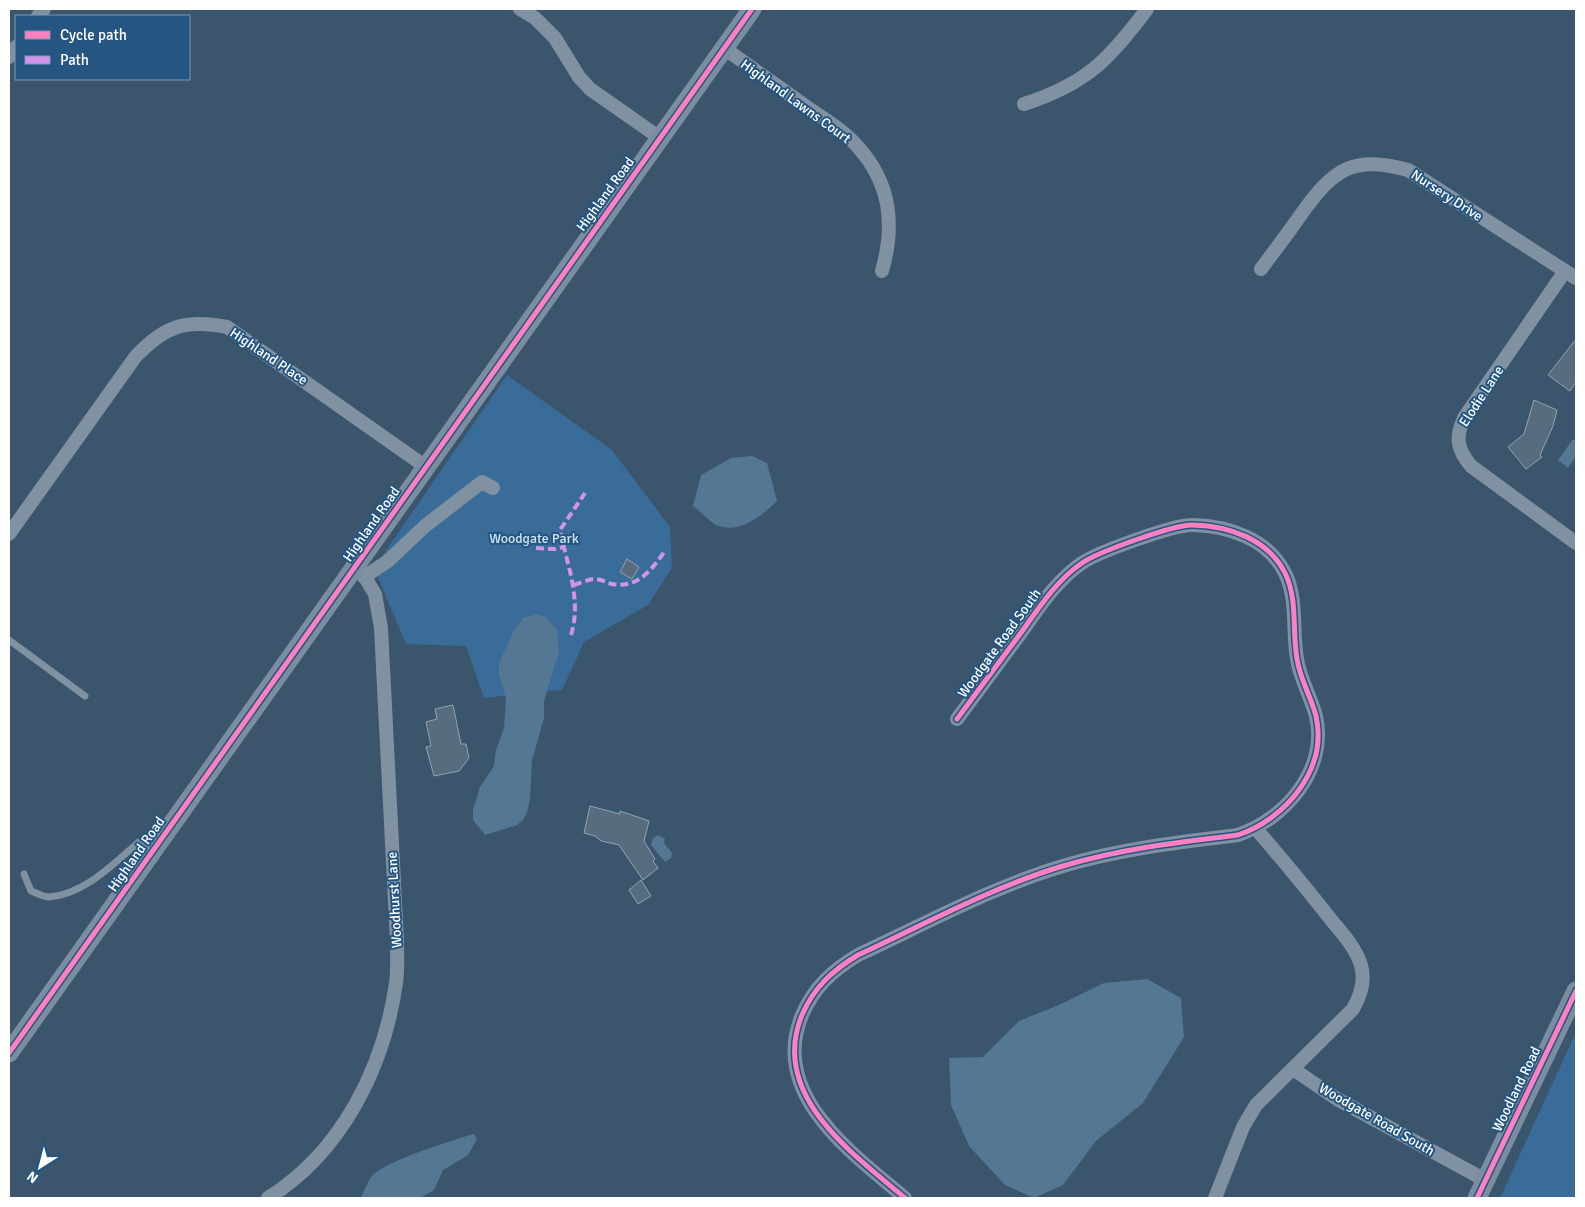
<svg xmlns="http://www.w3.org/2000/svg" width="1585" height="1207" font-family="Signika,sans-serif">
	<style>
		.green { fill: #396c98 }
		.water { fill: #547794 }
		.building { fill: #576d7f; stroke: #93a3b1 }
		.lines { fill: none; stroke-linecap: round; stroke-linejoin: round }
		.lane { stroke: #8091a2; stroke-width: 7 }
		.street { stroke: #8091a2; stroke-width: 14 }
		.secondary { stroke: #7b8e9f; stroke-width: 19 }
		.quiet { stroke: #d193ec; stroke-width: 4; stroke-dasharray: 8 4; stroke-linecap: butt }
		.cycleway-casing { stroke: #255681; stroke-width: 8 }
		.cycleway { stroke: #ff80c0; stroke-width: 5 }
		.labels { text-anchor: middle; stroke-width: 4; stroke-linejoin: round; paint-order: stroke }
		.street-label { font-size: 14px; fill: #fff; stroke: #255681 }
		.park-label { font-size: 14px; fill: #cfe4f5; stroke: #255681 }
	</style>
	<rect width="100%" height="100%" fill="#3a556c"/>
	<path class="green" d="M507 375 612 450 670 527 672 568 648 605 584 642 562 690 484 698 466 646 406 644 374 568Z
		M1576 1032V1197L1500 1198Z"/>
	<path class="water" d="M1573 439 1576 441V456L1568 468 1558 460Z
		M752 456 767 463 777 501C762 516 737 536 714 524 707 519 700 511 693 506L701 475 731 458Z
		M536 614 545 617 557 629 559 652 544 701V718L532 760 530 800 527 812 523 820 517 825 485 835 473 820V810L480 787 494 766 496 750 504 728 506 699 499 674V663L513 632 523 618Z
		M658 835 665 839 664 843 672 853 671 858 665 862 651 845 652 839Z
		M1147 979 1181 998 1184 1037 1143 1103 1096 1141 1063 1185 1034 1198 1005 1185 969 1146 951 1105 949 1058 983 1057 1019 1021 1059 1005 1104 983Z
		M474 1134 477 1139 468 1155 443 1170 434 1190 420 1198H361C364 1191 367 1183 371 1177 384 1161 453 1140 474 1134Z"/>
	<path class="building" d="M1576 339V382L1570 391 1548 375Z
		M1534 400 1557 410 1553 426 1540 455 1542 457 1526 469 1508 447 1524 434Z
		M627 559 639 567 632 579 620 572Z
		M453 705 461 744H466L469 758 459 771 434 776 426 747 431 746 426 722 437 719 435 709Z
		M590 806 620 814V811L649 821 644 841 655 859 653 861 658 868 643 880 619 845 601 841 595 836 584 833Z
		M641 880 651 896 638 904 629 890Z"/>
	<g class="lines">
		<path class="lane" d="M9 640 85 696
			M24 874 31 891C37 893 44 897 49 897 85 894 113 864 139 842L153 850"/>
		<path class="street" d="M520 9 535 18 555 38 579 77 590 89 660 138
			M38 16 44 9
			M724 48C751 67 777 86 804 105 822 118 844 130 858 147 891 184 895 225 882 271
			M9 57 16 47
			M1024 104C1086 84 1109 60 1147 9
			M1261 269C1275 250 1289 232 1302 213 1333 170 1353 154 1408 170L1576 278
			M1565 271 1464 418C1455 438 1457 449 1471 466L1576 543
			M9 534 136 356C165 326 185 319 227 327L426 467
			M364 577 388 561 425 526 482 482 493 488
			M1293 1069 1337 1099 1485 1180
			M268 1198C342 1152 384 1067 396 983 398 970 397 955 397 941L381 628 375 594 357 564
			M905 1198C852 1153 769 1095 802 1015 814 987 833 970 858 955 925 924 992 887 1063 866 1119 849 1180 842 1238 835 1285 819 1328 770 1316 716 1311 697 1300 679 1297 659 1292 631 1298 599 1285 573 1268 539 1229 526 1193 525 1175 524 1098 552 1082 563 1057 580 1040 606 1023 630 1001 660 979 689 957 719
			M1215 1198 1243 1127 1256 1105 1353 1009C1361 995 1366 978 1360 962 1354 946 1342 933 1332 921 1307 889 1282 859 1256 829"/>
		<path class="secondary" d="M9 1053 752 9
			M1477 1198 1576 991"/>
		<path class="quiet" d="M536 548 555 549 564 547
			M574 585C580 583 587 580 593 579 600 579 606 582 612 584 638 589 652 569 665 551
			M571 635C582 599 567 565 560 530L585 493"/>
		<g class="cycleway-casing">
			<path id="cycleway" d="M9 1053 752 9
				M905 1198C852 1153 769 1095 802 1015 814 987 833 970 858 955 925 924 992 887 1063 866 1119 849 1180 842 1238 835 1285 819 1328 770 1316 716 1311 697 1300 679 1297 659 1292 631 1298 599 1285 573 1268 539 1229 526 1193 525 1175 524 1098 552 1082 563 1057 580 1040 606 1023 630 1001 660 979 689 957 719
				M1477 1198 1576 991"/>
		</g>
		<use href="#cycleway" class="cycleway"/>
	</g>
	<g class="labels">
		<g class="street-label">
			<text transform="translate(796 101) rotate(36)" y="5">Highland Lawns Court</text>
			<text transform="translate(605 194) rotate(-54)" y="5">Highland Road</text>
			<text transform="translate(1447 195) rotate(33)" y="5">Nursery Drive</text>
			<text transform="translate(269 356) rotate(34)" y="5">Highland Place</text>
			<text transform="translate(1481 396) rotate(-57)" y="5">Elodie Lane</text>
			<text transform="translate(371 524) rotate(-55)" y="5">Highland Road</text>
			<text transform="translate(999 643) rotate(-54)" y="5">Woodgate Road South</text>
			<text transform="translate(136 854) rotate(-55)" y="5">Highland Road</text>
			<text transform="translate(394 900) rotate(-93)" y="5">Woodhurst Lane</text>
			<text transform="translate(1516 1089) rotate(-64)" y="5">Woodland Road</text>
			<text transform="translate(1377 1119) rotate(30)" y="5">Woodgate Road South</text>
		</g>
		<g class="park-label">
			<text x="534" y="543">Woodgate Park</text>
		</g>
	</g>
	<rect width="1585" height="1207" fill="none" stroke="#ffffff" stroke-width="20"/>
	<rect x="15" y="15" width="175" height="65" fill="#255681" stroke="#7c9ab3"/>
	<rect x="25" y="31" width="25" height="8" fill="#ff80c0" stroke="#7c9ab3"/>
	<text x="60" y="40" font-size="15" fill="#ffffff">Cycle path</text>
	<rect x="25" y="56" width="25" height="8" fill="#d193ec" stroke="#7c9ab3"/>
	<text x="60" y="65" font-size="15" fill="#ffffff">Path</text>
	<g transform="translate(40 1167) rotate(216)" stroke="#255681" stroke-width="4" paint-order="stroke">
	<path d="M0-4L9 19L0 12L-9 19Z" fill="#ffffff"/>
	<text y="-8" font-size="14" font-weight="bold" text-anchor="middle" fill="#ffffff">N</text>
	</g>
</svg>
